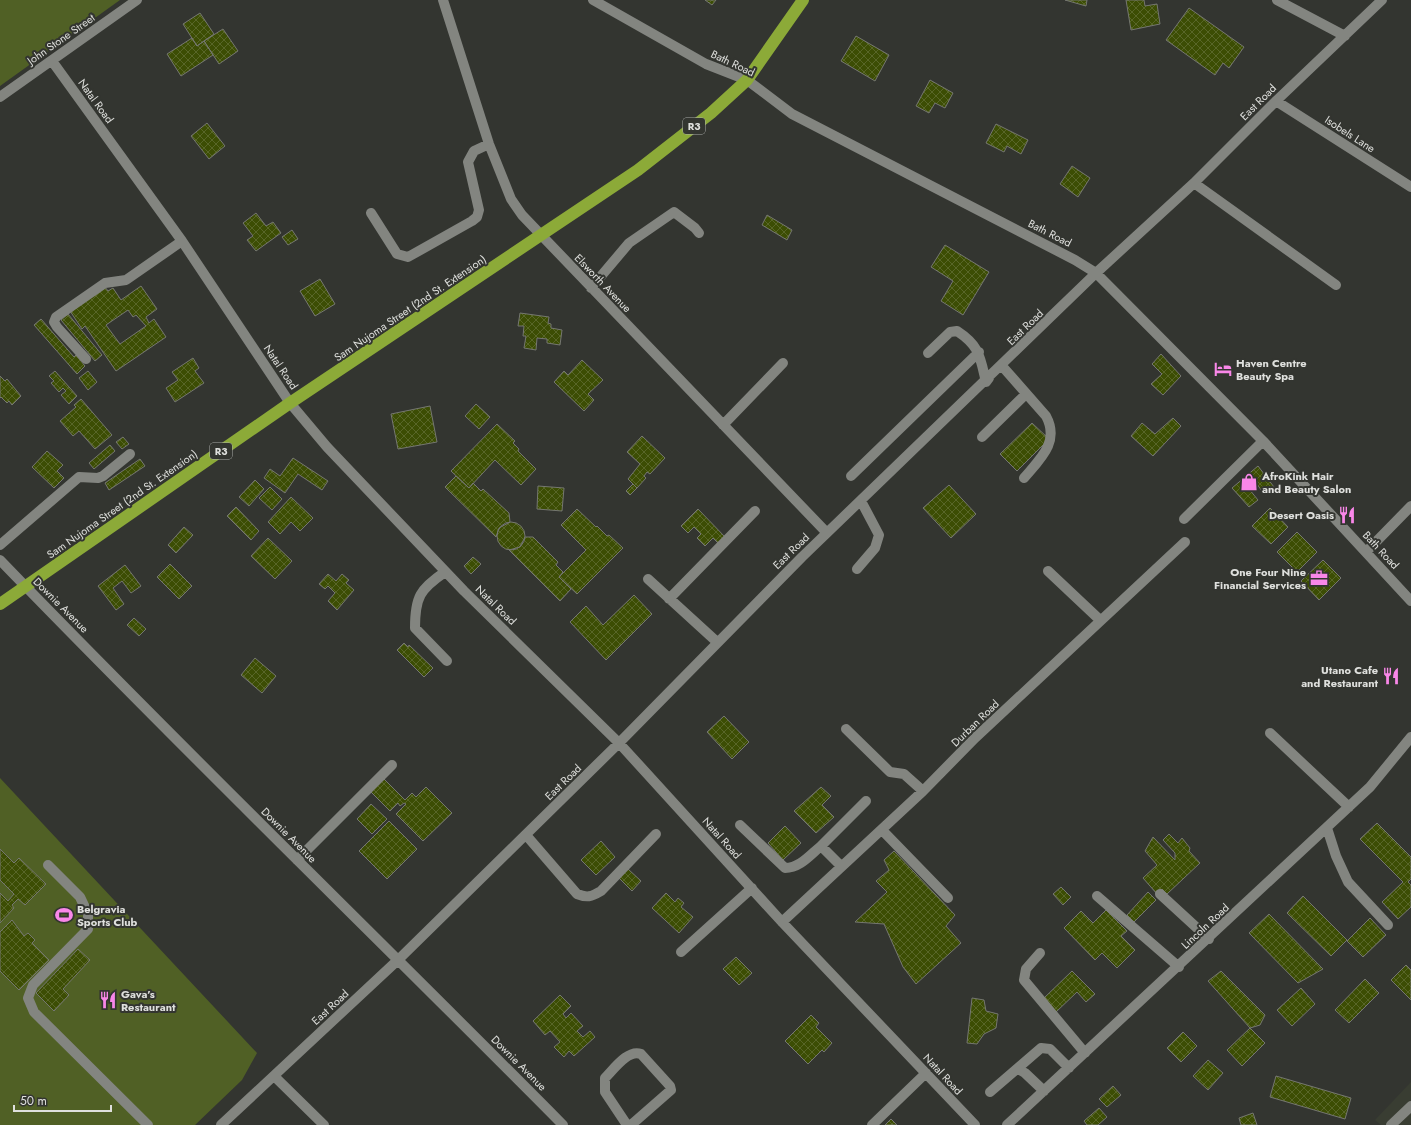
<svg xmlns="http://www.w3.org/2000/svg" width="1411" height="1125" font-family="Jost,sans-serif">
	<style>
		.built { fill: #393d32 }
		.green { fill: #506025 }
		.building { fill: url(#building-cross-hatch); stroke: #757771; fill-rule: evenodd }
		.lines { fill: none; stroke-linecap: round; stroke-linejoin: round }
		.minor { stroke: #838580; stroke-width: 10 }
		.highway { stroke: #8caa38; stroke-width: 12 }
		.labels { text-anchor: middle; stroke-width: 4; stroke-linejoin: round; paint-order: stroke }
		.shield { fill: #333530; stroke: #abada9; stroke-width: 1 }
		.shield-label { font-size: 10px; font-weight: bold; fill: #dfe0dd }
		.street-label { font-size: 11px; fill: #dfe0dd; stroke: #333530 }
		.poi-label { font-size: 11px; font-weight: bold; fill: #dfe0dd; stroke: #333530; text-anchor: start }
	</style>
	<defs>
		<pattern id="building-cross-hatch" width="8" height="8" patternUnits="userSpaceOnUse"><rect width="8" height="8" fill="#3c4d04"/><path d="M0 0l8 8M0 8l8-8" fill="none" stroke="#586628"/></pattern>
	</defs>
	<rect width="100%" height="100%" fill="#333530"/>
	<path class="built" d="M1411 1082V1125H1381L1375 1120Z"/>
	<path class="green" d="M0 0H120L0 86Z
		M0 778 257 1053 242 1080 195 1125H0Z"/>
	<path class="building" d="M705 0H716L712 5Z
		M1065 0H1087L1086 6Z
		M1126 0H1144L1145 6 1157 4 1160 24 1131 30Z
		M1189 8 1244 47 1229 68 1223 63 1215 75 1166 40Z
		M200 13 214 34 197 46 183 24Z
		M223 29 238 51 219 64 204 41Z
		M856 36 889 55 875 81 841 61Z
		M192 38 197 46 204 41 213 55 181 76 167 54Z
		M930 80 953 93 945 108 935 103 929 113 916 106Z
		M207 123 225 146 209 159 191 136Z
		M996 124 1028 140 1021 154 1007 146 1004 152 986 143Z
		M1072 166 1090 178 1078 197 1060 184Z
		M256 213 266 226 273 222 281 233 256 251 247 240 253 236 243 223Z
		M767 215 792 230 787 240 762 225Z
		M292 230 298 239 288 245 282 237Z
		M945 245 989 272 963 315 941 301 953 281 931 267Z
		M320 279 335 304 315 316 300 291Z
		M141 286 157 309 146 317 149 323 154 319 166 337 116 371 85 326 82 329 70 311 105 287 108 291 113 288 121 300ZM128 310 133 317 136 315 146 326 120 344 106 325Z
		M520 313 549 317 548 323 551 324V328L562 330 560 345 547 343V339L537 338 536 350 524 348 526 336H523L524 326H518Z
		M68 314 102 355 95 361 61 320Z
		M41 319 74 357 76 355 85 366 77 374 34 325Z
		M1161 354 1181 376 1163 395 1151 384 1162 374 1152 364Z
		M193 358 199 368 195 371 204 383 175 402 166 388 178 380 172 372Z
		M582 360 603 380 588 394 594 400 584 411 554 382 564 371 568 375Z
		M55 371 77 396 69 404 61 395 66 391 63 388 59 392 51 383 54 381 49 376Z
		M88 371 97 382 88 390 79 378Z
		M0 376 5 381 7 379 21 396 12 405 9 401 7 403 1 397 0 398Z
		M81 399 112 435 95 449 79 431 73 436 60 421 76 407 74 405Z
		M476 404 490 417 479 429 465 416Z
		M430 406 437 442 398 449 391 414Z
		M1173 418 1181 426 1153 456 1131 436 1142 423 1155 434Z
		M1032 423 1049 439 1017 471 1000 454Z
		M497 424 515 441 513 443 519 449 518 451 536 469 521 485 495 460 469 488 451 471Z
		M642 436 665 458 650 474 647 472 644 476 646 478 637 488 628 479 640 464 627 452Z
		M123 437 129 444 122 449 116 442Z
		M110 445 115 451 94 469 89 463Z
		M47 451 63 465 57 471 64 478 54 488 32 467Z
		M293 458 328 481 322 490 298 474 285 493 264 478 270 469 280 476Z
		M140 459 145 466 109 490 105 483Z
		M1258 466 1274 487 1265 495 1256 483 1249 489 1258 500 1249 507 1232 488Z
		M456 476 469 488 473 483 481 491 483 489 509 513 510 522 499 528 496 537 445 487Z
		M255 480 264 489 249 506 239 497Z
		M633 484 637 488 630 495 626 491Z
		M949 485 976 514 951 538 923 508Z
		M538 486 564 488 562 511 537 509Z
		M270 487 282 499 272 510 259 498Z
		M291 497 313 518 300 531 291 522 280 534 268 522Z
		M236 507 259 531 251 540 227 516Z
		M1270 508 1288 527 1271 544 1252 526Z
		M577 509 596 527 597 526 607 536 609 535 623 548 577 594 559 577 586 550 561 525Z
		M698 509 726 538 719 544 713 538 705 546 697 538 701 534 694 527 688 533 681 526Z
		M497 536a14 14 0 1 1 28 0a14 14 0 1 1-28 0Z
		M184 527 193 535 176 553 168 545Z
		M1297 532 1317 552 1297 572 1277 552Z
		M525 537H533L558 562 556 565 563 572 559 577 571 589 560 601 509 550 520 547Z
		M268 538 292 561 275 579 251 556Z
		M473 557 481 564 471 574 464 566Z
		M1323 560 1341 578 1319 600 1301 581Z
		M170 564 192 586 179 599 157 577Z
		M125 565 141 586 131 593 122 581 113 588 124 604 116 610 98 586Z
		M328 574 336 581 342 574 349 580 346 583 354 590 337 610 328 601 335 593 328 586 325 589 319 584Z
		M634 595 652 614 606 660 570 622 586 606 603 625Z
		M134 618 146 629 139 636 127 625Z
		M404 643 408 647 409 645 433 668 424 677 397 650Z
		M255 658 276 676 262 693 241 675Z
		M724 716 749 742 732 759 707 732Z
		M384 779 405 800 412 793 416 797 426 787 452 813 423 841 396 814 406 804 404 803 400 806 398 803 390 811 371 792Z
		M821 787 831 796 822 805 834 817 816 833 794 811Z
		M371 804 387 819 372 834 357 819Z
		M389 821 417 849 387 879 359 851Z
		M1377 823 1411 857V879L1408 882 1411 885V907L1398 919 1382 902 1403 882 1360 839Z
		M785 826 801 843 783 860 768 843Z
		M1169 834 1178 843 1182 838 1190 848 1189 851 1200 863 1167 894 1162 889 1157 894 1143 878 1157 865 1145 851 1153 837 1175 860V853L1163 840Z
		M601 841 615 857 596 875 581 860Z
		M0 849 14 863 19 858 46 884 25 905 18 899 12 905 14 908 0 923V893L8 901 14 894 0 880Z
		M894 851 955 915 946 926 961 943 916 984 903 967 884 924 855 922 887 892 876 881 889 870 884 860Z
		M628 869 641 881 632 891 619 878Z
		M1061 887 1071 897 1063 905 1053 894Z
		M1148 892 1156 900 1134 922 1127 915Z
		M666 893 675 902 678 898 684 903 681 907 693 917 679 933 652 908Z
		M1303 896 1347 940 1331 956 1287 913Z
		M1106 910 1127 931 1121 936 1135 950 1117 968 1102 953 1095 960 1064 928 1081 911 1093 923Z
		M1269 914 1323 969 1298 983 1249 933Z
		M1370 918 1386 935 1363 957 1347 941Z
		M12 920 24 936 28 933 35 940 32 943 49 960 19 990 0 971V932Z
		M78 949 90 960 63 989 69 995 54 1011 36 993Z
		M736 957 752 973 739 985 723 969Z
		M1406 965 1411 970V1000L1391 980Z
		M1072 971 1095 994 1086 1002 1077 992 1056 1012 1043 999Z
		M1221 971 1265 1015 1260 1025 1250 1028 1208 981Z
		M1365 979 1379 993 1349 1023 1335 1010Z
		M1301 988 1315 1004 1292 1026 1277 1010Z
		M560 995 571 1006 563 1014 566 1018 571 1013 583 1026 577 1031 583 1037 590 1031 595 1037 574 1056 569 1051 564 1057 554 1047 560 1042 550 1031 545 1035 533 1021Z
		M972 998 984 1000 986 1011 998 1014 996 1028 984 1034 977 1044 967 1043Z
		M811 1015 819 1023 816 1027 832 1043 824 1052 822 1050 808 1064 785 1041Z
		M1250 1028 1265 1043 1242 1066 1227 1050Z
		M1183 1032 1197 1046 1181 1062 1167 1048Z
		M1208 1060 1223 1073 1208 1090 1193 1076Z
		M1276 1076 1351 1098 1345 1119 1270 1097Z
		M1113 1086 1121 1095 1107 1107 1099 1099Z
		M1099 1108 1107 1117 1098 1125H1087L1084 1121Z
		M1253 1113 1257 1125H1241L1239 1118Z
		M891 1119 897 1125H885Z"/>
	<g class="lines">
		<path class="minor" d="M443 0 489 144 511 199 522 215 827 533
			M593 0 706 64 747 80 792 114 1075 260 1096 273 1263 441 1411 601
			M1277 0 1345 36
			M52 61 182 241 290 403 327 447 464 591 619 743 782 922 975 1125
			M0 97 137 0
			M1276 101 1411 187
			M1194 183 1336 285
			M371 213 397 254 408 257 472 221 477 217 479 210 468 162 474 151 489 144
			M591 288 629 243 674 212 695 228 699 233
			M928 353 950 332 957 331C980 346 980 357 986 382L989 378
			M86 359 57 327 54 322 56 317 105 283 126 280 182 241
			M1002 366 1046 416C1060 442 1040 459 1024 478
			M723 425 783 363
			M982 437 1026 394
			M851 476 979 352
			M1184 519 1263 441
			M0 545 79 477 98 478 103 476 130 454
			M1366 552 1411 506
			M0 560C184 751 376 936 563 1125
			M857 569 875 548 879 535 861 501
			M1048 571 1100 620
			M445 572C420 589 415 597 415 628L447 661
			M648 579 717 642
			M669 599 755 511
			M846 729 890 772 904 774 923 791
			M1270 733 1349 807
			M740 825 785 868C800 868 810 855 821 846L841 866
			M1327 828 1336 856 1348 882 1388 925
			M882 830 948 898
			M526 835 577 894C587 898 591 897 601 891L656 834
			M821 846 866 801
			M297 860 392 765
			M48 865 80 897 88 914V929L33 985 28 998 34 1012 148 1125
			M1160 894 1209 939
			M1097 896 1179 967
			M782 922 923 791 975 738 1185 542
			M681 952 752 888
			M1040 953 1026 969 1024 980 1085 1053
			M1018 1069 1025 1073 1044 1091
			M274 1076 324 1125
			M990 1092 1041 1048 1050 1049 1069 1068
			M221 1125 399 959 619 743 802 557 1096 273 1194 183 1276 101 1382 0
			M627 1125 605 1092V1078C614 1069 628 1049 641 1054L670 1086 671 1090 631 1125
			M872 1125 926 1073
			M1007 1125 1370 787 1411 737
			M1391 1125 1411 1106"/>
		<path class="highway" d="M0 604 290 403 638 170 711 113 747 80 803 0"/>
	</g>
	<defs>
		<g id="hotel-bare" transform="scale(1.38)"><path d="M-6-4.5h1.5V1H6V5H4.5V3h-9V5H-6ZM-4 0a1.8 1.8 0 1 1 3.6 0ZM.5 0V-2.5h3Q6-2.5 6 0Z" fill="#f987e8" stroke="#333530" stroke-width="2.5" paint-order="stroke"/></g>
		<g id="shop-bare" transform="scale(1.38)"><path d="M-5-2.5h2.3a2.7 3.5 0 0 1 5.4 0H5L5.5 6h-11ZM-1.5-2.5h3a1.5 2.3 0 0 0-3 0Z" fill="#f987e8" stroke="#333530" stroke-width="2.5" paint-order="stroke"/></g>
		<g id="restaurant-bare" transform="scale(1.38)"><path d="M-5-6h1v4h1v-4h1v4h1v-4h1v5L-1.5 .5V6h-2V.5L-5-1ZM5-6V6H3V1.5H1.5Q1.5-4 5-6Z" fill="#f987e8" stroke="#333530" stroke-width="2.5" paint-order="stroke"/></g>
		<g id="office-bare" transform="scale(1.38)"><path d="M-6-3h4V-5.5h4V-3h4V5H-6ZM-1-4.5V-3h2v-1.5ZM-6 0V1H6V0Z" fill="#f987e8" stroke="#333530" stroke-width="2.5" paint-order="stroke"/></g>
		<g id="stadium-bare" transform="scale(1.38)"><path d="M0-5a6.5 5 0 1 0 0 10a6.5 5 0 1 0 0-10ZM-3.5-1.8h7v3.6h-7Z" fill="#f987e8" stroke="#333530" stroke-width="2.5" paint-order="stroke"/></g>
	</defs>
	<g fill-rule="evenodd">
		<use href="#hotel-bare" x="1223" y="369"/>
		<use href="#shop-bare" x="1249" y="482"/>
		<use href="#restaurant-bare" x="1347" y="515"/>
		<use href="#office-bare" x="1319" y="578"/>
		<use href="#restaurant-bare" x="1391" y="676"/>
		<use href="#stadium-bare" x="64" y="915"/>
		<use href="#restaurant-bare" x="108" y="1000"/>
	</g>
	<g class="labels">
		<g class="shield">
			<rect x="683" y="118" width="22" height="16" rx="3"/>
			<rect x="210" y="443" width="22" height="16" rx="3"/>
		</g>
		<g class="shield-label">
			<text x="694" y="130">R3</text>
			<text x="221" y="455">R3</text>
		</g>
		<g class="street-label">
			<text transform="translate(61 39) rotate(-35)" y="4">John Stone Street</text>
			<text transform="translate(733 63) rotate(25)" y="4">Bath Road</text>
			<text transform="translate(96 101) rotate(54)" y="4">Natal Road</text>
			<text transform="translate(1258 102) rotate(-45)" y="4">East Road</text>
			<text transform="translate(1350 134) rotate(33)" y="4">Isobels Lane</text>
			<text transform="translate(1050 233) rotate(27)" y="4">Bath Road</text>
			<text transform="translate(603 283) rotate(46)" y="4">Elsworth Avenue</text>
			<text transform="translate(410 308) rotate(-34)" y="4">Sam Nujoma Street (2nd St. Extension)</text>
			<text transform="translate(1025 327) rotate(-44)" y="4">East Road</text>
			<text transform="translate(281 367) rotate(56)" y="4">Natal Road</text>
			<text transform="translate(122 504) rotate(-35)" y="4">Sam Nujoma Street (2nd St. Extension)</text>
			<text transform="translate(1381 550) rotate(47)" y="4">Bath Road</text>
			<text transform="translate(791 551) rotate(-44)" y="4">East Road</text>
			<text transform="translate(61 605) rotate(45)" y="4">Downie Avenue</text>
			<text transform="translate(496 605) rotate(44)" y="4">Natal Road</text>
			<text transform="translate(975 723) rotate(-44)" y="4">Durban Road</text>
			<text transform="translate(563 782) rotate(-44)" y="4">East Road</text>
			<text transform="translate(289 835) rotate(45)" y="4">Downie Avenue</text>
			<text transform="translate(722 838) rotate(48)" y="4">Natal Road</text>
			<text transform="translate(1205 926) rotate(-43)" y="4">Lincoln Road</text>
			<text transform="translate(330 1007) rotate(-43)" y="4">East Road</text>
			<text transform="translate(519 1063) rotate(45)" y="4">Downie Avenue</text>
			<text transform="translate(943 1074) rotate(47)" y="4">Natal Road</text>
		</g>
		<g class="poi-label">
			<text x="1236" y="367">Haven Centre<tspan x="1236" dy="13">Beauty Spa</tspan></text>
			<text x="1262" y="480">AfroKink Hair<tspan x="1262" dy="13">and Beauty Salon</tspan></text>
			<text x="1334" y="519" text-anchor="end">Desert Oasis</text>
			<text x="1306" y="576" text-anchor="end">One Four Nine<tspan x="1306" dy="13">Financial Services</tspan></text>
			<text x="1378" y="674" text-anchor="end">Utano Cafe<tspan x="1378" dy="13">and Restaurant</tspan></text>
			<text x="77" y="913">Belgravia<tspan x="77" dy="13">Sports Club</tspan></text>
			<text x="121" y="998">Gava’s<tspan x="121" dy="13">Restaurant</tspan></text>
		</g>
	</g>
	<path d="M14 1105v6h97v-6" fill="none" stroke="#dfe0dd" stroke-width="2"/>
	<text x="20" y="1105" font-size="12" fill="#dfe0dd" stroke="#333530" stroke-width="3" paint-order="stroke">50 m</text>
</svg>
